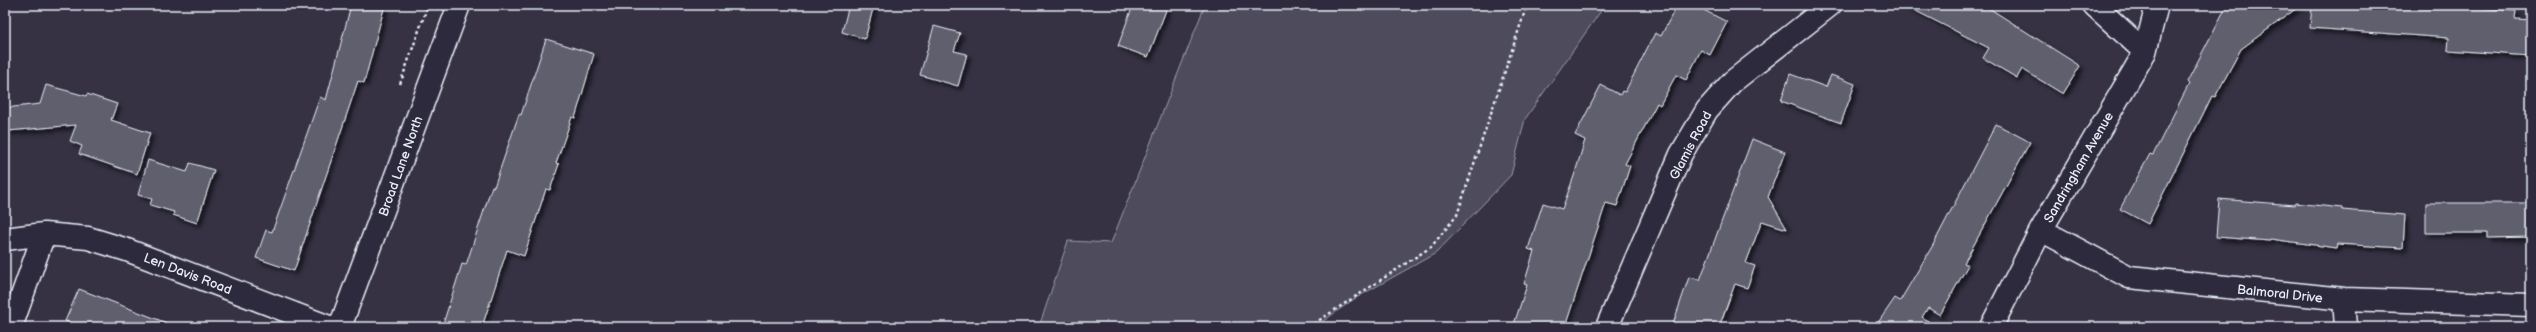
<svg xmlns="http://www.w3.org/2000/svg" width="2536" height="332" font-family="'Balsamiq Sans',sans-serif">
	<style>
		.green { fill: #4d4b5c; stroke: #9a9eaa }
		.building { fill: #605e6e; stroke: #e8f1f8; filter: url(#shadow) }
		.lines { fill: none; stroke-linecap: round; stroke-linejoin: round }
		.street-casing { stroke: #e8f1f8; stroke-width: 25 }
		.secondary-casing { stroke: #e8f1f8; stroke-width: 25 }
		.path { stroke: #e8f1f8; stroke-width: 2.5; stroke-dasharray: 3 3; stroke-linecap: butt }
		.street { stroke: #2f2a3d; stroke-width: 22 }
		.secondary { stroke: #2f2a3d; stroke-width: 22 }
		.labels { text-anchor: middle; stroke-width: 3; stroke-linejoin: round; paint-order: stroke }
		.street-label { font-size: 13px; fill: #e8f1f8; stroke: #2f2a3d }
	</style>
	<defs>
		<filter id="shadow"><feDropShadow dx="3.5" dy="3.5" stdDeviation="2" flood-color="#0009"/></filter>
	</defs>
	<rect width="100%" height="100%" fill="#363244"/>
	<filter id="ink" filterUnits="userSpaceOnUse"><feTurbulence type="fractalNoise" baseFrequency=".025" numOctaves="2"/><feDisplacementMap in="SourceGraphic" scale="8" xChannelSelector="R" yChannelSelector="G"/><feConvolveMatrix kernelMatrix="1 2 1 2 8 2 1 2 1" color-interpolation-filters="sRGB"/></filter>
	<g filter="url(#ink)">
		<path class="green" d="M1205 5H1605L1525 119 1511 175 1436 253 1354 299 1315 327H1039L1068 241 1111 243Z"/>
		<path class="building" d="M351 5H385L364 83 358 81 294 271 256 258 266 230 272 232 320 97 326 100Z
			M849 5H874L865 39 842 32Z
			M1133 5H1168L1148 57 1118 46Z
			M1677 5H1694L1727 22 1710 55 1701 50 1686 80 1676 75 1660 105 1657 103 1625 164 1630 166 1617 206 1606 203 1565 327H1513L1527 285 1524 284 1534 251 1528 249 1543 203 1562 209 1574 176 1585 140 1575 135 1601 85 1620 95 1622 91 1625 92 1655 33 1661 36Z
			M1904 5H1984L2080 66 2063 94 2022 69 2017 78 1983 58 1989 48Z
			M2227 5H2301L2241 49 2215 97 2212 96 2148 224 2120 209 2150 154 2153 155 2189 84 2187 82Z
			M2312 5H2442L2516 11 2515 19 2531 20V56L2448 50 2449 38 2310 28Z
			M934 26 960 33 954 51 967 54 958 86 920 75Z
			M546 39 594 54 575 118 572 117 556 163 559 164 550 190 546 189 524 256 507 250 482 327H442L462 264 466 265 492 186 494 187 519 114 521 115Z
			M1790 74 1826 87 1831 75 1855 84 1841 123 1781 101Z
			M46 85 86 96 87 94 117 104 111 120 150 133 137 174 79 154 82 146 70 141 76 125 8 131 5 108 40 104Z
			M1996 124 2030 142 1964 263 1968 265 1940 315 1928 308 1922 317 1937 327H1875L1895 298 1900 301 1933 245Z
			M1752 139 1785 152 1768 197 1787 229 1762 221 1746 263 1755 266 1747 288 1735 284 1719 327H1672L1689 277 1700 280Z
			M148 160 187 172 190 163 214 170 197 223 173 215 174 212 150 205 152 199 138 195Z
			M2219 199 2294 205 2295 203 2342 208V210L2405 215 2403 248 2338 244 2337 248 2270 239V241L2216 237Z
			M2426 203H2531V237L2487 238V233H2426Z
			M79 289 172 325V327H81L65 321Z"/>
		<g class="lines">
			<g class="street-casing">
				<path id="street" d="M2094 5 2145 52
					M2041 230 2129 277 2344 299 2531 305
					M5 239 44 234 88 238 127 250 329 327
					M2344 299 2346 327
					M11 327 44 234
					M1607 327 1681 154 1707 110 1732 82 1830 5
					M1991 327 2041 230 2145 52 2157 5"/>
			</g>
			<g class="secondary-casing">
				<path id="secondary" d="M340 327 459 5"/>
			</g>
			<path class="path" d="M400 84 428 5
				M1309 327 1431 247 1457 215 1527 5"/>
			<use href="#street" class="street"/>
			<use href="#secondary" class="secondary"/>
		</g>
	</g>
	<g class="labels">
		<g class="street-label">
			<text transform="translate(1690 145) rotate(-62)" y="5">Glamis Road</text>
			<text transform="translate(400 166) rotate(-70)" y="5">Broad Lane North</text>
			<text transform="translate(2078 167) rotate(-60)" y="5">Sandringham Avenue</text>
			<text transform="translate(188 273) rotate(21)" y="5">Len Davis Road</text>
			<text transform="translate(2280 293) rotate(6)" y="5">Balmoral Drive</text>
		</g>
	</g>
	<rect width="2536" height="332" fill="none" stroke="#2f2a3d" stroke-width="20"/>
	<rect x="10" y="10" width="2516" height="312" fill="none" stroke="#e8f1f8" stroke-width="1.5" filter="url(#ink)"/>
</svg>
